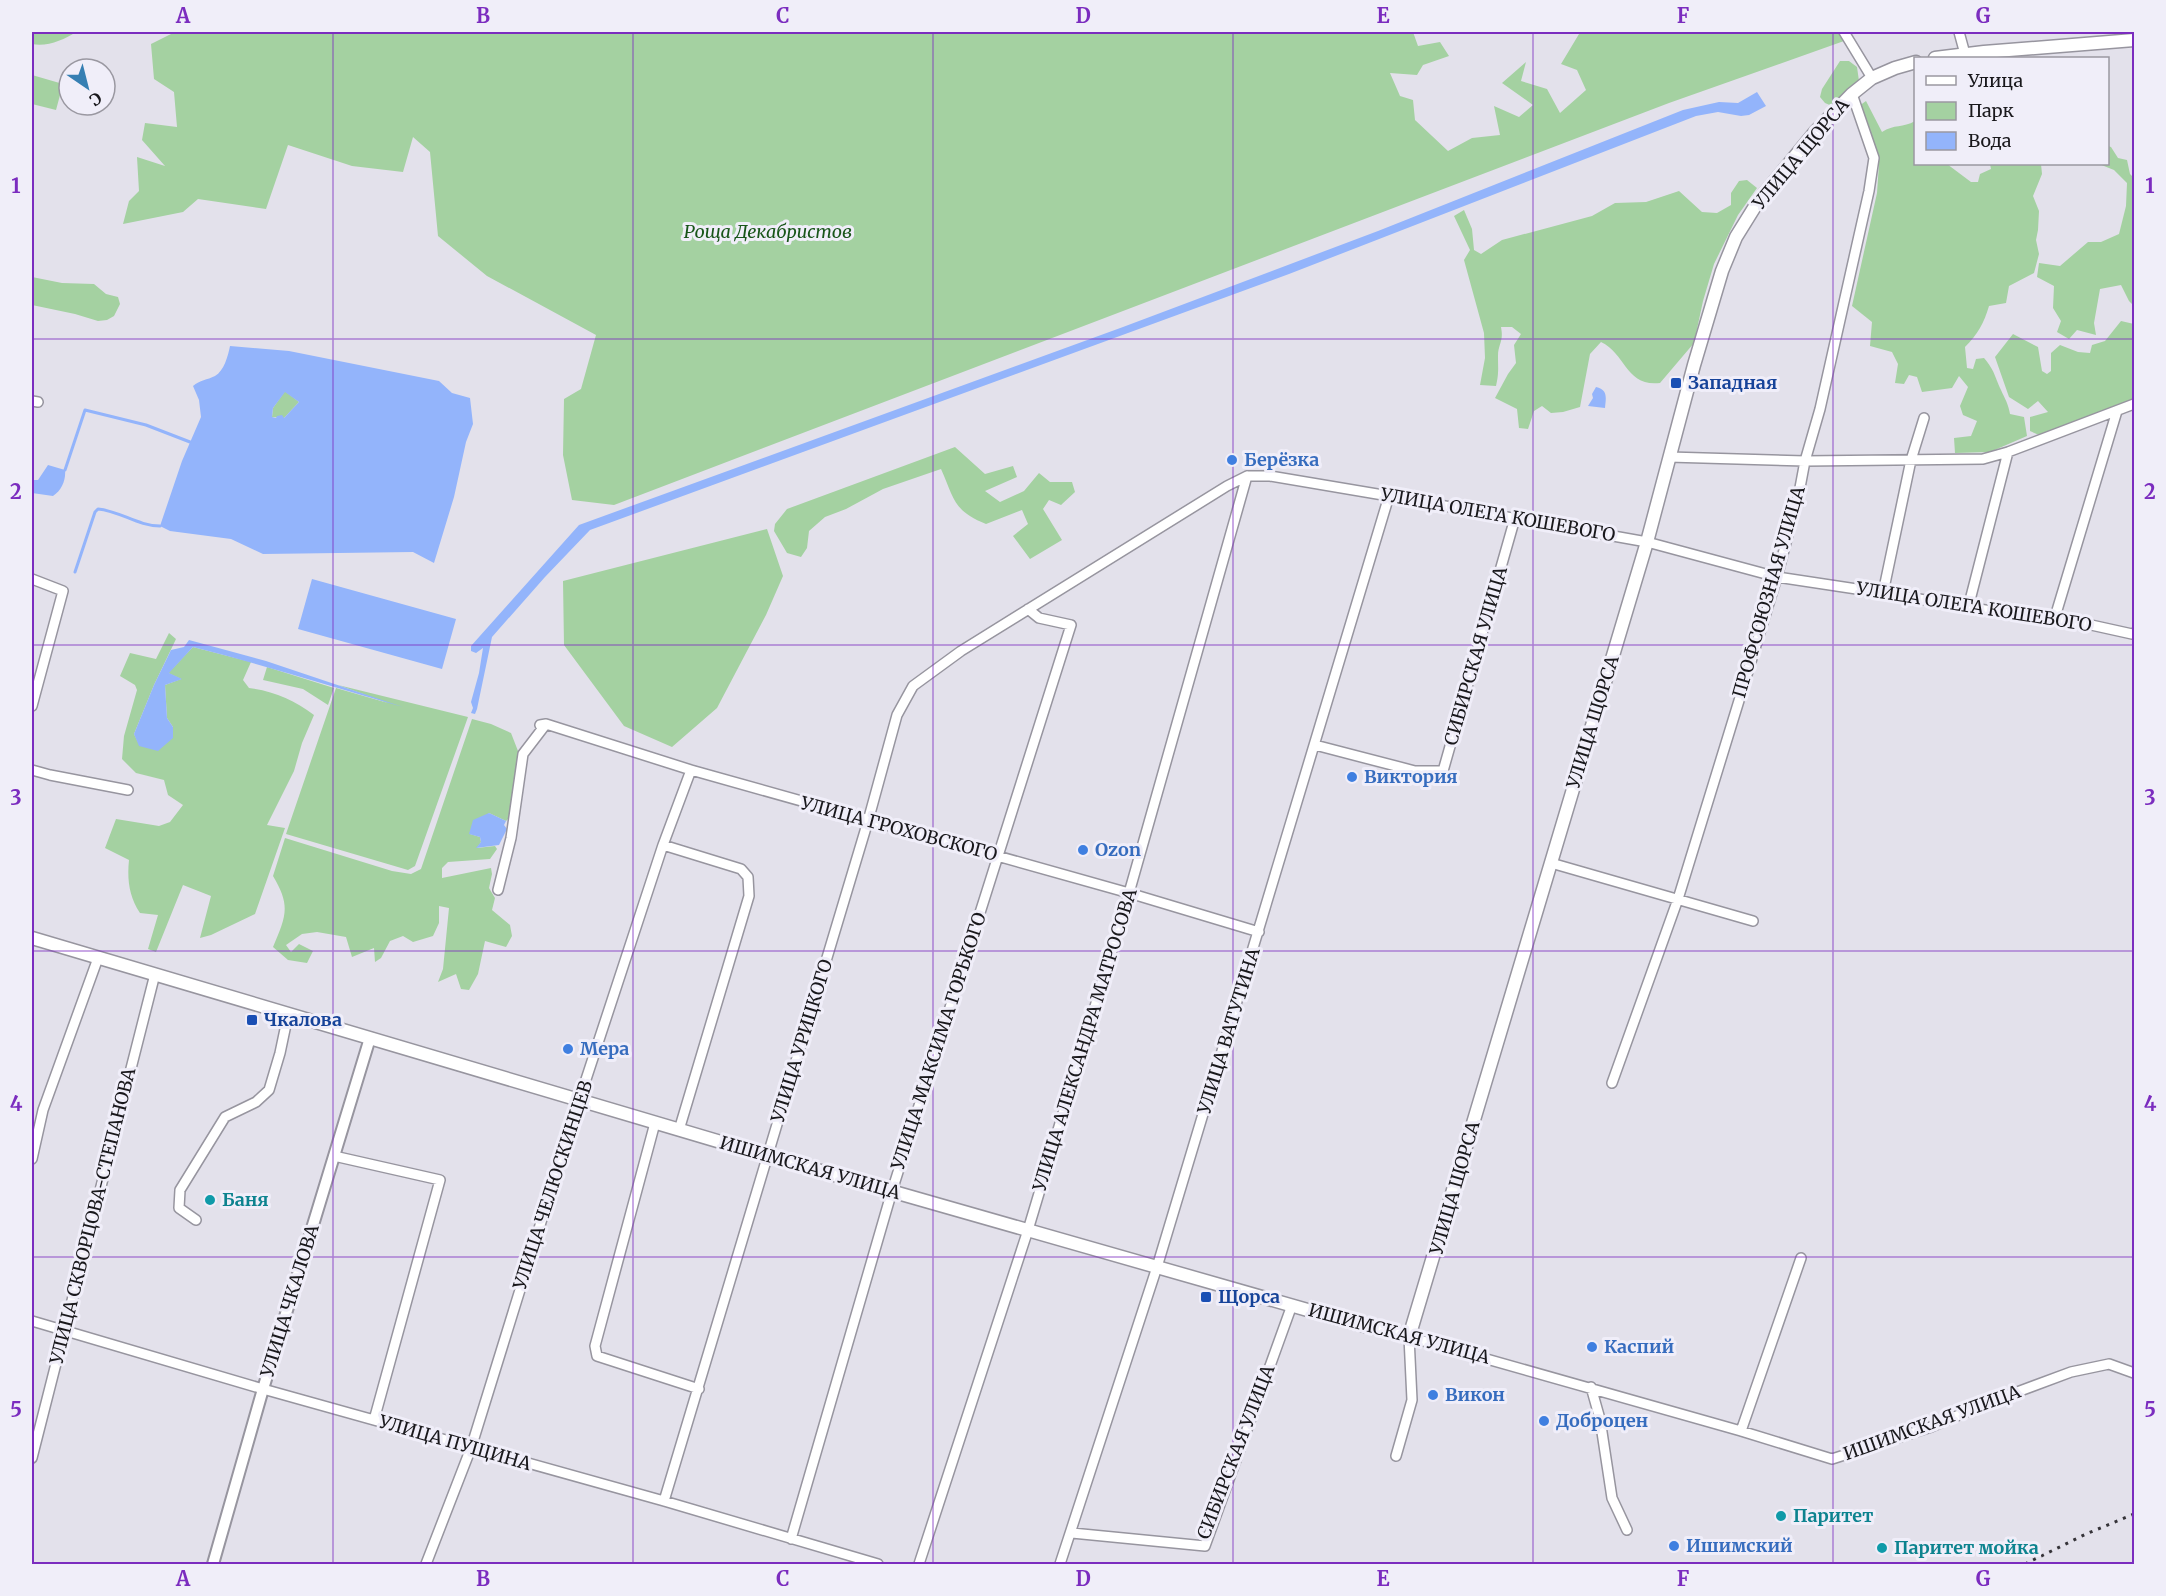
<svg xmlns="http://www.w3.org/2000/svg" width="2166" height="1596" font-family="Merriweather,serif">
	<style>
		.green { fill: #a4d1a1 }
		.water { fill: #93b4fb; fill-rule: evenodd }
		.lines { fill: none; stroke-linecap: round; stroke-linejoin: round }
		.stream { stroke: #93b4fb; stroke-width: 3 }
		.minor-casing { stroke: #97959f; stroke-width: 12 }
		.tertiary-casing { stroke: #97959f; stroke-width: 14 }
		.secondary-casing { stroke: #97959f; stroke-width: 15 }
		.minor { stroke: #fff; stroke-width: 9 }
		.tertiary { stroke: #fff; stroke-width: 10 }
		.secondary { stroke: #fff; stroke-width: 12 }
		.rail { stroke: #353338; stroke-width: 3; stroke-dasharray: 3 6; stroke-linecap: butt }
		.grid { fill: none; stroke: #7b2cbf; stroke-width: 1.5; stroke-opacity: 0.55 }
		.transit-dot { fill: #1a4fb4; stroke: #f0eef9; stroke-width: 2 }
		.shop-dot { fill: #3f7fe0; stroke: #f0eef9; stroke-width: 2 }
		.culture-dot { fill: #0f9aa8; stroke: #f0eef9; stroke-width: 2 }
		.labels { text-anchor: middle; stroke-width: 6; stroke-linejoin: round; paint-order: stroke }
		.street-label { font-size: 18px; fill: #19181c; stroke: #f0eef9 }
		.park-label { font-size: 18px; font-style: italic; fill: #19561a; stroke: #f0eef9 }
		.transit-label { font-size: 18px; font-weight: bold; fill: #164399; stroke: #f0eef9; text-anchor: start }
		.shop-label { font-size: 18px; font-weight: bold; fill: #366cbe; stroke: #f0eef9; text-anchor: start }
		.culture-label { font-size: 18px; font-weight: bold; fill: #0d838f; stroke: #f0eef9; text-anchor: start }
		.neatline { fill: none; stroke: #7b2cbf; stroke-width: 2 }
		.grid-label { font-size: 20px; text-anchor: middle; font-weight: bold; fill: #7b2cbf }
	</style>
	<rect width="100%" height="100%" fill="#e3e1eb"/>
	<path class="green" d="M32 32H76C64 40 47 47 32 44Z
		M175 32H1413L1418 46 1440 42 1449 56 1423 65 1417 75 1390 73 1400 96 1413 100 1415 120 1448 151 1472 138 1500 135 1494 106 1519 117 1533 105 1502 83 1526 62 1521 81 1547 89 1560 113 1586 90 1577 70 1561 64 1579 34 1576 32H1840L1844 41 1669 103 614 505 572 500 563 455 564 399 581 389 596 335 487 276 438 236 430 152 413 137 403 172 352 166 288 145 266 209 198 199 183 212 123 224 129 201 139 191 137 157 165 166 142 140 145 123 177 127 174 92 154 79 151 44Z
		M1840 61H1849L1857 67 1859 81 1832 106 1825 103 1820 97 1822 89Z
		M32 75 63 84 56 110 32 104Z
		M1866 101 1882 132C1894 124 1903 128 1915 121L1916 164H1947L1971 182H1978L1980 174 1991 169 1990 164H2041L2042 174 2033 196 2039 211 2038 230 2036 240 2039 254 2034 273 2009 286 2006 303 1989 306C1984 323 1978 334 1965 347L1967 368 1973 369 1976 359 1984 358C1995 371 1994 375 2001 390 2005 399 2008 403 2010 414L2024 417 2027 436 1990 452 1955 453 1954 438 1971 436 1977 421 1963 415 1960 406 1968 387 1959 376 1952 388 1922 392 1917 377 1909 375 1904 384 1895 383 1898 364 1892 352 1870 346 1872 322 1852 306 1877 193 1879 164 1859 106Z
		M2108 146 2111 147 2118 158 2127 160 2130 174 2134 178V306L2129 301 2121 285 2100 289 2094 323 2096 335 2077 330 2069 339 2057 332 2061 321 2053 308 2054 286 2037 277 2039 263 2060 266 2088 242H2101L2119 234 2126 206 2127 183 2114 170 2099 164H2108Z
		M1747 180 1757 188 1738 215 1714 264 1703 301 1694 343 1660 383C1626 387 1626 354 1601 342L1590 354 1580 407 1563 412 1551 413 1542 406 1534 411 1528 429 1519 428 1517 409 1495 398 1508 374 1516 363 1514 345 1521 334 1512 327H1501C1504 342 1498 344 1498 356 1498 369 1499 373 1496 386L1480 385 1485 358 1484 333 1464 260 1470 250 1454 216 1464 210 1472 229 1474 250 1481 254 1502 240 1592 216 1615 203 1646 202 1679 191 1702 212 1717 213 1731 205V193L1739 181Z
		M32 277 62 283 94 284 106 294 118 297 120 304 114 316 107 320 98 321 75 314 32 305Z
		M2121 321 2134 324V399L2114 409 2039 435 2030 431V417L2048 412 2038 401 2028 409 2009 397 1995 357 2013 334 2038 347 2042 371 2047 374 2051 371V353L2060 345 2078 352 2090 353 2092 345 2105 341Z
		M285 391 299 402 284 418 272 417 273 408Z
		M955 447 985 474 1013 466 1017 477 985 491 1000 502 1024 491 1039 473 1050 482H1072L1075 492 1061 505 1049 500 1043 509 1062 540 1030 559 1013 536 1028 524 1022 510 986 524C953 511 954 498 941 469L883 489 846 509 825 517 809 531 807 548 801 557 787 553 774 531 775 524 787 509Z
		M767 529 783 576 766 615 717 708 672 747 624 726 564 645 563 581Z
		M169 633 176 639 154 685 134 734 140 746 173 727 167 718 165 685 181 679 168 673 193 647 251 662 243 680 249 688C274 691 294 700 314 715L302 743 294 771 267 825 285 828 255 914 211 935 200 938 211 896 183 885 156 952 148 949 158 915 140 913C129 897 127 879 129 860L105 848 116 819 159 826 170 822 183 805 168 795 164 780 136 773 122 759 124 736 137 690 135 685 120 676 130 653 156 659Z
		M267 667 334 688 328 705 303 689 263 680Z
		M338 685 468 717 415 866 408 870 286 834 336 688 388 703Z
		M472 719 491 724 511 733 518 751 511 816 506 821 489 813 470 834 480 837 481 842 477 848 495 846 497 849 490 859 448 862 442 868V878L491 868 492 874 489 888 495 898 492 910 510 925 512 936 506 947 485 941 478 974 469 990 461 989 456 974 438 982 443 969 449 908 439 906V923L433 936 413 942 403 936 390 941 381 958 375 962 374 948 352 957 346 937 317 932 302 934 286 945 291 952 299 944 313 951 307 963 288 960 273 947C286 916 291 906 273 876L285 838 392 871 411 874 421 869Z"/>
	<path class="water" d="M1757 92 1766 106 1749 115 1741 116 1718 112 1696 116 1289 274 590 530 545 577 492 637 477 709 475 714 471 713 473 708 471 702 479 673 483 648 476 653 471 651V646L579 525 1123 327 1378 231 1683 110 1719 102 1738 103Z
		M230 346 289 351 439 381 452 393 470 398 473 424 466 442 454 497 434 563 413 552 263 554 231 539 170 531 160 526 182 461 201 417 199 400 193 386C200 380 207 380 215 376 224 371 228 356 230 346ZM285 392 299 402 284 418 282 415 277 416 276 418 272 417 273 408Z
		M1596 387C1608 390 1606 397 1605 408L1588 406 1593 398 1592 394Z
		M48 465 65 470C66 480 62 490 53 496L32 493V480H38Z
		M312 579 456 619 442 669 298 629Z
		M189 640 266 661 403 707C333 687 264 665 193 647L169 673 182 679 165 685 167 718 173 727V738L158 751 139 746 134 734 154 685 171 650 184 647Z
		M489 813 506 821 504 825 507 829 499 845 476 848 481 842 480 837 469 834 473 820Z"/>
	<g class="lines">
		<path class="stream" d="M65 470 85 410 146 425 190 442
			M75 572 95 512 98 509C120 511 138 526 160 526"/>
		<g class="minor-casing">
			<path id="minor" d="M1844 32 1872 78
				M1959 32 1965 54
				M32 401 38 402
				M1669 457 1805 461 1983 459 2008 452 2134 404
				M32 579 63 591 32 706
				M1883 593 1911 460 1924 418
				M1968 608 2008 452
				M2055 617 2117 411
				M540 725 546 724 691 770 1129 893 1259 932
				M1315 745 1415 771H1443L1515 518
				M32 770 50 775 128 790
				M663 845 741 869 748 877 749 896 679 1130
				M1551 863 1753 921
				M498 890 511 838 523 754 546 724
				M1612 1083 1678 899 1777 577 1799 493 1805 461 1820 409 1869 191 1874 158 1852 94
				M655 1123 595 1346 597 1356 699 1389
				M334 1156 440 1180 374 1420
				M32 1159 43 1110 98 958
				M196 1220 179 1208 180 1190 225 1117 256 1102 269 1090 280 1053 288 1015
				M32 1321 263 1389 664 1501 878 1564
				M1591 1387 1600 1419 1612 1498 1627 1530
				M1741 1431 1801 1258
				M1396 1456 1412 1400 1409 1337 1741 1431 1832 1459 1931 1427 1985 1404 2071 1372 2109 1364 2134 1373
				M32 1458 155 974
				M664 1501 868 821 897 715 913 686 961 651 1227 486 1247 476H1270L1389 496 1647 542 1777 577 1883 593 2045 620 2055 617 2132 634 2134 633
				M1072 1533 1205 1546 1292 1305
				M791 1539 892 1191 1071 625 1039 618 1028 609
				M426 1564 471 1448 572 1122 663 845 691 770
				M919 1564 1028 1230 1129 893 1247 476
				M1060 1564 1157 1267 1389 496"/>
		</g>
		<g class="tertiary-casing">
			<path id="tertiary" d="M213 1564 263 1389 370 1038"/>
		</g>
		<g class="secondary-casing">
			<path id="secondary" d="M1935 58 1984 52 2134 40
				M32 938 768 1156 1353 1323 1409 1337 1647 542 1694 365 1722 271 1736 237 1759 200 1815 132 1852 94 1872 78 1895 68 1916 62"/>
		</g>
		<use href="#minor" class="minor"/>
		<use href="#tertiary" class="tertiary"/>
		<use href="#secondary" class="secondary"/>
		<path class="rail" d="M2025 1564 2086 1534 2134 1514"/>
	</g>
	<path class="grid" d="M333 32V1564M633 32V1564M933 32V1564M1233 32V1564M1533 32V1564M1833 32V1564M32 339H2134M32 645H2134M32 951H2134M32 1257H2134"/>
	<g class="transit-dot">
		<rect x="1670" y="377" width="12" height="12" rx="3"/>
		<rect x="246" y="1014" width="12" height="12" rx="3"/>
		<rect x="1200" y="1291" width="12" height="12" rx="3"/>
	</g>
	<g class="shop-dot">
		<circle cx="1232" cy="460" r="6"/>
		<circle cx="1352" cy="777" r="6"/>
		<circle cx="1083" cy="850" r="6"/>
		<circle cx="568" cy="1049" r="6"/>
		<circle cx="1592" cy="1347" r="6"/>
		<circle cx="1433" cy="1395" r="6"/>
		<circle cx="1544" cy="1421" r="6"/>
		<circle cx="1674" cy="1546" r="6"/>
	</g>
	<g class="culture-dot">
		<circle cx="210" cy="1200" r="6"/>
		<circle cx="1781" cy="1516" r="6"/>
		<circle cx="1882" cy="1548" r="6"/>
	</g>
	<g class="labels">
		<g class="street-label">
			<text transform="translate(1801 154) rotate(-50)" y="6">УЛИЦА ЩОРСА</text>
			<text transform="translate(1498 515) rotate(10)" y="6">УЛИЦА ОЛЕГА КОШЕВОГО</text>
			<text transform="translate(1769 592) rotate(-74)" y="6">ПРОФСОЮЗНАЯ УЛИЦА</text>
			<text transform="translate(1974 607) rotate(9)" y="6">УЛИЦА ОЛЕГА КОШЕВОГО</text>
			<text transform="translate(1476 656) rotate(-74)" y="6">СИБИРСКАЯ УЛИЦА</text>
			<text transform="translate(1593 722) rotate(-73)" y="6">УЛИЦА ЩОРСА</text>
			<text transform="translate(899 829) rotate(15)" y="6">УЛИЦА ГРОХОВСКОГО</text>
			<text transform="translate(1229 1031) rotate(-73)" y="6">УЛИЦА ВАТУТИНА</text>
			<text transform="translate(1085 1040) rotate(-73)" y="6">УЛИЦА АЛЕКСАНДРА МАТРОСОВА</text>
			<text transform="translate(802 1041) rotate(-73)" y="6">УЛИЦА УРИЦКОГО</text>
			<text transform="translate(939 1041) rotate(-72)" y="6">УЛИЦА МАКСИМА ГОРЬКОГО</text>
			<text transform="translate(810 1168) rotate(16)" y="6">ИШИМСКАЯ УЛИЦА</text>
			<text transform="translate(553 1185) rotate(-72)" y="6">УЛИЦА ЧЕЛЮСКИНЦЕВ</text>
			<text transform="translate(1455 1188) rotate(-74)" y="6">УЛИЦА ЩОРСА</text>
			<text transform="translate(93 1216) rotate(-76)" y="6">УЛИЦА СКВОРЦОВА-СТЕПАНОВА</text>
			<text transform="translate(290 1301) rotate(-73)" y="6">УЛИЦА ЧКАЛОВА</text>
			<text transform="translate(1399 1334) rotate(15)" y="6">ИШИМСКАЯ УЛИЦА</text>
			<text transform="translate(1932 1423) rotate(-20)" y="6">ИШИМСКАЯ УЛИЦА</text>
			<text transform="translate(455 1443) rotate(16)" y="6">УЛИЦА ПУЩИНА</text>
			<text transform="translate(1236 1452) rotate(-69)" y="6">СИБИРСКАЯ УЛИЦА</text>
		</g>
		<g class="park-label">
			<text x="768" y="238">Роща Декабристов</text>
		</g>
		<g class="transit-label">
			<text x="1688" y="389">Западная</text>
			<text x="264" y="1026">Чкалова</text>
			<text x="1218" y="1303">Щорса</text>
		</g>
		<g class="shop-label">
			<text x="1244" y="466">Берёзка</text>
			<text x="1364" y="783">Виктория</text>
			<text x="1095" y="856">Ozon</text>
			<text x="580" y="1055">Мера</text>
			<text x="1604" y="1353">Каспий</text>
			<text x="1445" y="1401">Викон</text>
			<text x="1556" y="1427">Доброцен</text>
			<text x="1686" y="1552">Ишимский</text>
		</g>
		<g class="culture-label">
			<text x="222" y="1206">Баня</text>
			<text x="1793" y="1522">Паритет</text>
			<text x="1894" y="1554">Паритет мойка</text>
		</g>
	</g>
	<rect width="2166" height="1596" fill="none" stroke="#f0eef9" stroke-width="66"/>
	<rect x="1914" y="57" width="195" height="108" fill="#f0eef9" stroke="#9a98a1" stroke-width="1.5"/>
	<rect x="1926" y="76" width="30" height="9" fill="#ffffff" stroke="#9a98a1" stroke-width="1.5"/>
	<text x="1968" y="87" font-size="18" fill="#19181c">Улица</text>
	<rect x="1926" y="102" width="30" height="18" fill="#a4d1a1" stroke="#9a98a1" stroke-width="1.5"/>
	<text x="1968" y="117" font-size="18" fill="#19181c">Парк</text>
	<rect x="1926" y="132" width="30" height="18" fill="#93b4fb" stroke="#9a98a1" stroke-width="1.5"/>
	<text x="1968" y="147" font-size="18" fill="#19181c">Вода</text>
	<g transform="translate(87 87) rotate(145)"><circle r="28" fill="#f0eef9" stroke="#9a98a1" stroke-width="1.5"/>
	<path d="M0-4.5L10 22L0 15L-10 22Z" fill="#367fb3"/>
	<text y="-9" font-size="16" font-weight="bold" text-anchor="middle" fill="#19181c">С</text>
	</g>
	<rect x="33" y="33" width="2100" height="1530" class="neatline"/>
	<g class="grid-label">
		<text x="183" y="23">A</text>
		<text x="483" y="23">B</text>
		<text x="783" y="23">C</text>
		<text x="1083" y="23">D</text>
		<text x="1383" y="23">E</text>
		<text x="1683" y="23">F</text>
		<text x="1983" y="23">G</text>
		<text x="16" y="193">1</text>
		<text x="2150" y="193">1</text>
		<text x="16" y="499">2</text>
		<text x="2150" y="499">2</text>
		<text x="16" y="805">3</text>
		<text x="2150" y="805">3</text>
		<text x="16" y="1111">4</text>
		<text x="2150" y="1111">4</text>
		<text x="16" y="1417">5</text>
		<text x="2150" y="1417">5</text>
		<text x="183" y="1586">A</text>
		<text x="483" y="1586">B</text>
		<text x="783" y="1586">C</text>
		<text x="1083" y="1586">D</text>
		<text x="1383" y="1586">E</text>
		<text x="1683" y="1586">F</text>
		<text x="1983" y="1586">G</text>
	</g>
</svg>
